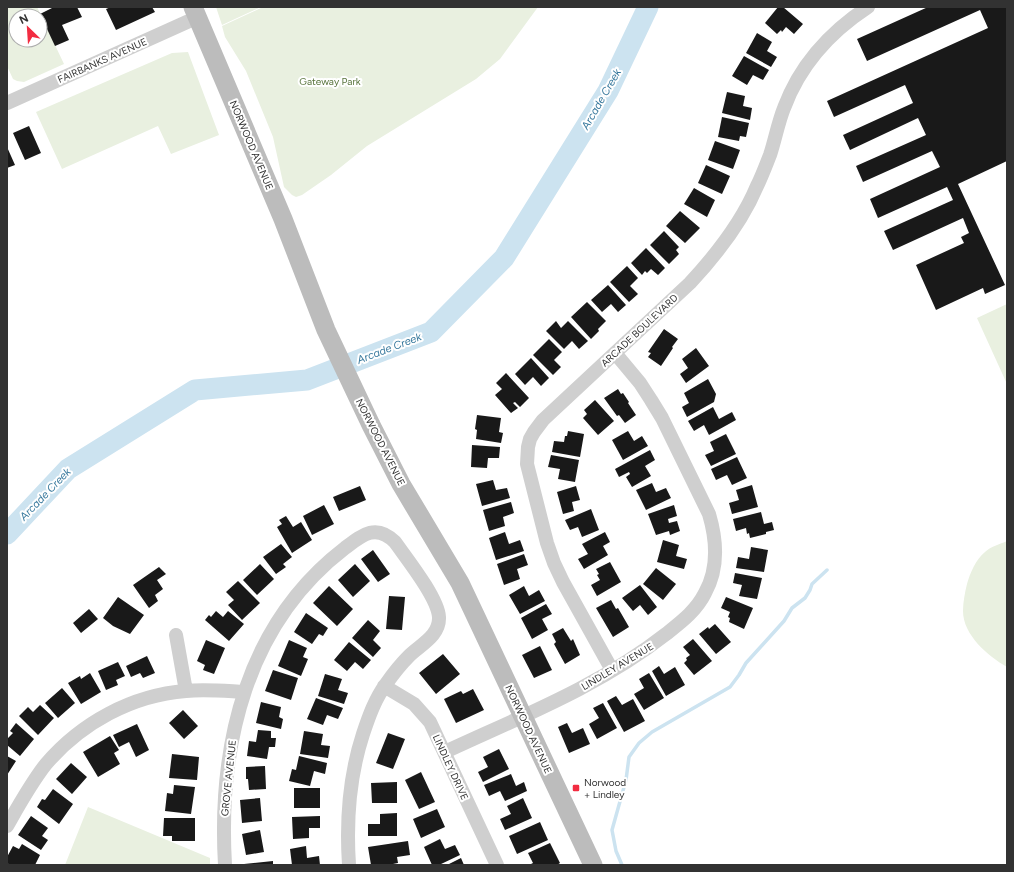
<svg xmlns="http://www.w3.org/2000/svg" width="1014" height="872" font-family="Figtree,sans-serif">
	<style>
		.green { fill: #e9f0e0; fill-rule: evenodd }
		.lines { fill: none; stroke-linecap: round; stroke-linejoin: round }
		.stream { stroke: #cce3f0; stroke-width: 3.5 }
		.river { stroke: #cce3f0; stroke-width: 21 }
		.building { fill: #191919 }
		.street { stroke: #cfcfcf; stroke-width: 14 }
		.secondary { stroke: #bcbcbc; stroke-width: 19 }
		.poi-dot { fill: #f22c41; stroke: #fff; stroke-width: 1.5 }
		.labels { text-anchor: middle; stroke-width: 4; stroke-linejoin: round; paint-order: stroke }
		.street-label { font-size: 10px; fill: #323232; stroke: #fff }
		.park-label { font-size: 10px; fill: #57733b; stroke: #fff }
		.poi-label { font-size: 10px; fill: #323232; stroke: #fff; text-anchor: start }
		.water-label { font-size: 11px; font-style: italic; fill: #38799d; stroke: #fff }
	</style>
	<rect width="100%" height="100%" fill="#fff"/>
	<path class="green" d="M7 7H37L64 64 24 82 17 81 13 79 7 66ZM16 16H40V40H16Z
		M216 7H261L222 25Z
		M263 7H538L500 59 476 79 367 146 331 175 302 195 296 197 292 195 284 187 273 137 246 71 225 37 222 26Z
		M188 52 219 135 171 154 158 126 62 169 36 112 172 53Z
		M1007 304V384L977 318Z
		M1007 541V667C988 656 963 635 963 611 963 602 965 592 967 584 970 573 976 559 985 552 990 547 1000 544 1007 541Z
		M88 807 210 858V865H65Z"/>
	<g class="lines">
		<path class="stream" d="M622 865 616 851 612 830 626 780 629 757 639 743 652 732 730 687 739 675 746 663 784 621 792 608 805 598 810 590 812 584 827 570"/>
		<path class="river" d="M7 534 68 469 195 390 307 380 431 332 504 258 608 91 648 7"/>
	</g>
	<path class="building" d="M54 7H77L82 17 62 25 69 40 55 46 40 14Z
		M111 7H152L155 12 116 30 106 9Z
		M778 7H783L803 24 794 34 786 27 782 32 781 30 777 34 765 23Z
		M928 7H1007V161L958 184 1005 285 985 294 983 288 936 310 916 265 964 243 961 237 969 233 963 218 893 250 884 231 953 200 947 187 878 218 870 199 940 167 932 151 863 182 856 166 926 135 918 118 850 150 843 135 913 103 905 85 834 117 827 101 988 28 980 10 867 61 857 39Z
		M757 33 772 42 767 51 777 57 771 67 746 53Z
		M744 56 769 70 763 80 753 75 747 85 732 76Z
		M727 92 745 96 743 106 752 108 750 120 722 113Z
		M722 117 749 123 746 137 740 136 739 141 718 137Z
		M29 126 41 153 25 160 13 133Z
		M715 141 740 150 733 169 708 160Z
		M7 147 15 165 7 168Z
		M706 165 730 176 722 194 698 183Z
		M694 188 715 200 707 217 684 204Z
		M680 211 700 228 685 243 666 226Z
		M664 231 679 247 676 250 679 254 669 264 650 245Z
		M646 248 665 268 658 275 651 269 647 273 645 271 642 275 631 263Z
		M627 266 638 278 630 286 638 294 629 302 610 282Z
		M608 285 626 305 618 312 611 304 602 312 591 300Z
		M587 302 606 321 598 329 599 331 591 339 571 317Z
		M556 321 561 328 568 321 588 341 579 349 572 341 564 349 546 331Z
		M664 329 678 339 672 347 673 348 661 366 648 357 651 353 648 352Z
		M549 339 562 352 554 360 561 367 553 375 533 355Z
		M696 348 709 366 686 383 680 374 688 368 682 359Z
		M531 358 549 378 541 386 533 377 525 385 515 374Z
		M506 373 529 398 520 407 515 402 513 403 518 408 511 413 495 395 502 389 496 383Z
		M708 379 716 394 714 402 687 417 682 407 689 403 684 393Z
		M618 389 621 394 623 393 629 402 628 403 636 415 625 423 619 415 617 416 604 398Z
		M595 400 614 421 598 435 583 418 587 414 584 410Z
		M713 407 719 419 732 412 736 420 709 435 704 425 694 431 688 421Z
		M477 415 501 418 499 432 503 433 501 443 476 439 477 430 475 429Z
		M568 431 584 434 580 457 552 452 554 441 564 442 565 436H567Z
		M628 431 634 441 642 436 648 446 623 460 612 440Z
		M726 434 736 454 711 466 705 455 714 451 710 442Z
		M472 445 500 447 499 458H488L487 468 471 467Z
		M650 450 655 460 645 466 651 476 632 487 626 477 630 474 629 472 619 477 615 469Z
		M551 455 579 460 575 482 558 479 560 469 548 467Z
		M737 457 747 478 732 485 727 475 716 480 711 469Z
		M493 480 496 490 507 488 510 498 482 506 476 484Z
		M652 483 656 492 666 488 671 498 646 510 636 490Z
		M752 485 758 507 732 514 729 503 739 500 736 490Z
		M360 486 366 500 339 511 333 497Z
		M576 486 580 500 572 502 574 511 563 514 557 492Z
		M511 502 514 513 503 517 505 526 489 531 483 510Z
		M324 505 334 524 312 535 303 516Z
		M674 505 677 516 668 519 669 523 677 521 680 531 670 535 669 531 656 535 648 514Z
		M591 509 599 530 582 537 578 527 570 530 565 520Z
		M761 512 764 524 772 522 774 530 766 532V534L750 538 749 533 747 534 746 528 736 531 733 519Z
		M286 516 293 527 301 522 312 540 292 553 277 527 282 524 279 520Z
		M505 532 509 544 520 540 524 551 496 560 489 538Z
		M605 532 610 542 603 546 608 555 584 569 578 559 588 554 582 544Z
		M663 540 679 545 676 556 687 559 684 569 657 562Z
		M281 544 292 557 283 564 286 567 276 574 263 557Z
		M751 547 768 550 764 572 736 568 738 557 749 559Z
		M373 550 390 574 378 582 361 559Z
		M524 554 528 565 517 569 520 579 504 585 497 564Z
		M610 562 621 582 597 596 591 585 600 580 597 575 599 574 596 569Z
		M260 564 274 579 257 595 243 580Z
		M355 564 370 581 353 597 338 580Z
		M159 567 166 574 157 580 163 589 155 595 158 601 149 608 133 585Z
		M656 568 676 584 663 600 643 584Z
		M735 573 762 578 757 599 739 596 742 585 733 583Z
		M238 581 260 603 242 620 228 605 234 600 226 592Z
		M640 585 657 607 648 615 640 605 633 611 622 598Z
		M329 586 353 609 337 626 313 603Z
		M524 586 529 596 539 590 545 601 520 614 509 595Z
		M389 596 405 597 402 630 386 629Z
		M118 597 144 615 130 634 113 626 103 618Z
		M726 597 753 608 744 629 729 622 730 618 728 617 730 612 721 608Z
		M611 600 616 609 618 608 629 627 613 637 596 608Z
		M546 604 552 614 542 619 548 630 532 639 521 618Z
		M89 609 98 619 81 633 73 623Z
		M216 611 223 617 228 611 244 624 229 641 205 620 209 615 211 617Z
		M306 613 328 628 323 636 319 634 312 644 294 632Z
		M368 620 380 631 373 640 381 648 373 657 352 638Z
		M715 624 731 642 716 654 699 634 708 627 709 629Z
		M563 628 571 641 573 639 580 655 565 664 554 644 556 642 552 634Z
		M693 639 712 661 694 675 684 663 687 660 686 658 690 655 683 647Z
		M206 640 225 648 214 674 203 670 205 665 197 661Z
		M289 640 307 648 303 657 308 659 301 676 278 666Z
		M349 642 371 660 363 669 355 662 347 671 334 660Z
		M540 646 552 670 534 678 522 655Z
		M443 654 460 674 436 694 419 673Z
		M147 656 155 673 143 678 140 673 131 677 126 666Z
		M118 662 125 676 116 680 118 685 106 690 98 671Z
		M659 666 664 674 675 667 685 685 666 696 652 671Z
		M273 670 298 678 291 700 265 691Z
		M90 673 101 692 81 704 68 683 80 676 81 679Z
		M649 673 664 698 644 710 634 694 644 688 639 679Z
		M325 674 342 679 338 690 348 693 344 704 318 696Z
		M62 688 75 703 58 718 45 703Z
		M473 689 484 710 456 723 444 699 461 691 463 694Z
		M616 696 622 705 633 699 645 721 624 732 607 701Z
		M316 698 343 708 338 719 327 715 323 725 307 719Z
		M261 702 281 707 279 717 283 719 281 729 256 723Z
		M603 703 617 728 597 739 589 724 599 718 593 708Z
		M40 705 54 718 38 735 19 716 28 707 33 712Z
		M183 710 198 726 184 739 169 723Z
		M16 723 34 739 20 756 7 745V739L13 733 10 731Z
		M567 723 572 733 583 728 590 744 569 753 558 727Z
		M137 724 149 750 136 757 129 742 119 747 113 735Z
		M258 730 271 731V738H276L275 747H269L267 759 247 756 249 741 256 742Z
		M304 731 323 734 321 745 330 746 328 758 300 754Z
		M388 733 405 739 393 769 376 763Z
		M110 736 119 750 114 753 120 764 98 777 83 752Z
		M499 749 509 769 483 782 478 772 488 767 483 757Z
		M172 754 199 757 197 780 169 778Z
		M7 756 16 761 7 775Z
		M299 756 327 763 325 774 314 771 310 786 289 781 292 769 296 770Z
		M71 763 87 777 72 794 56 779Z
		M265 766 266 789 249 790 248 779H246V767Z
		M421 772 435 802 419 809 405 780Z
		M511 774 516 786 524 782 527 791 505 801 500 791 489 796 484 785Z
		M397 782V803H372L371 783Z
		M174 785 195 787 191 814 165 811 167 793 173 794Z
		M294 788H320V808H294Z
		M53 789 73 804 59 824 37 807 42 799 45 800Z
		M260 798 262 821 242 823 240 800Z
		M523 798 532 818 505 830 500 819 511 814 507 806Z
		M437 809 445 827 421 838 413 819Z
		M397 813V836H368V824H380V814Z
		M31 816 48 828 42 836 48 840 41 850 18 835Z
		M320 816V828H309V838L293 839 292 817Z
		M164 818H195V841H172V836H163Z
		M540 822 548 840 517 854 509 836Z
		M260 830 264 852 246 855 242 834Z
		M440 839 445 849 455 845 460 855 439 865H432L424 847Z
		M408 841 410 855 397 857 398 863 388 865H371L368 847Z
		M550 843 560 863 557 865H529L533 863 528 853Z
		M22 844 40 855 35 865 27 864V865H10L7 863V857L13 846 19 849Z
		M306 846 307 858 319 856 320 865H292L290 849Z
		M461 858 464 865H447Z
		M273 861V865H244V864Z"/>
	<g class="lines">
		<path class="street" d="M7 103 198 17
			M176 635 186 691
			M612 670 563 582 554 563 547 543 527 464 528 447 530 439 534 432 543 420 690 283C717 254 742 222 757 186 762 176 766 165 770 155 775 140 778 123 784 108 800 65 830 32 868 7
			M384 686 414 704 430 722 497 865
			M445 752C520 717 600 686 666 634 681 622 696 611 705 593 719 568 717 541 709 514L662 418 651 400 640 383 615 353
			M7 826C19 805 31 783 46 764 81 723 132 695 186 691 205 689 225 691 244 692
			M225 865C218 745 246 624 345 548 362 535 376 523 395 542 407 559 438 598 439 617 440 636 420 645 409 656 400 665 393 674 386 684 375 699 369 716 363 734 349 777 346 820 349 865"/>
		<path class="secondary" d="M193 7 283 219 326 330 371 425 401 484 460 583 593 865"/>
	</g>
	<rect class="poi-dot" x="572" y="784" width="8" height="8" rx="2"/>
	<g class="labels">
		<g class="street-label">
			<text transform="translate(102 60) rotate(-24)" y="4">FAIRBANKS AVENUE</text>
			<text transform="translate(252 145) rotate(67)" y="4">NORWOOD AVENUE</text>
			<text transform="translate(639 330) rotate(-43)" y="4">ARCADE BOULEVARD</text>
			<text transform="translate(381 442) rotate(63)" y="4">NORWOOD AVENUE</text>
			<text transform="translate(617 666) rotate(-31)" y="4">LINDLEY AVENUE</text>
			<text transform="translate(529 729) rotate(65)" y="4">NORWOOD AVENUE</text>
			<text transform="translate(451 767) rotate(65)" y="4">LINDLEY DRIVE</text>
			<text transform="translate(228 778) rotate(-84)" y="4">GROVE AVENUE</text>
		</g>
		<g class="park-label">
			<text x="330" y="85">Gateway Park</text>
		</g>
		<g class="poi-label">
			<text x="584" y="786">Norwood<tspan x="584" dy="12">+ Lindley</tspan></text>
		</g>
		<g class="water-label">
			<text transform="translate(601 99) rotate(-60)" y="4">Arcade Creek</text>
			<text transform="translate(389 348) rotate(-21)" y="4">Arcade Creek</text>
			<text transform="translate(45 494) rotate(-46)" y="4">Arcade Creek</text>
		</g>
	</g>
	<rect width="1014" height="872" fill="none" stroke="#323232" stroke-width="16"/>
	<g transform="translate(28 28) rotate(335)"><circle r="19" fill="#ffffff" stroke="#adadad"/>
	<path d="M0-3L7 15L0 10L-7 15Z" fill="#f22c41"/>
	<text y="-6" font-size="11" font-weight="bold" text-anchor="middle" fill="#323232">N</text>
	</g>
</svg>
